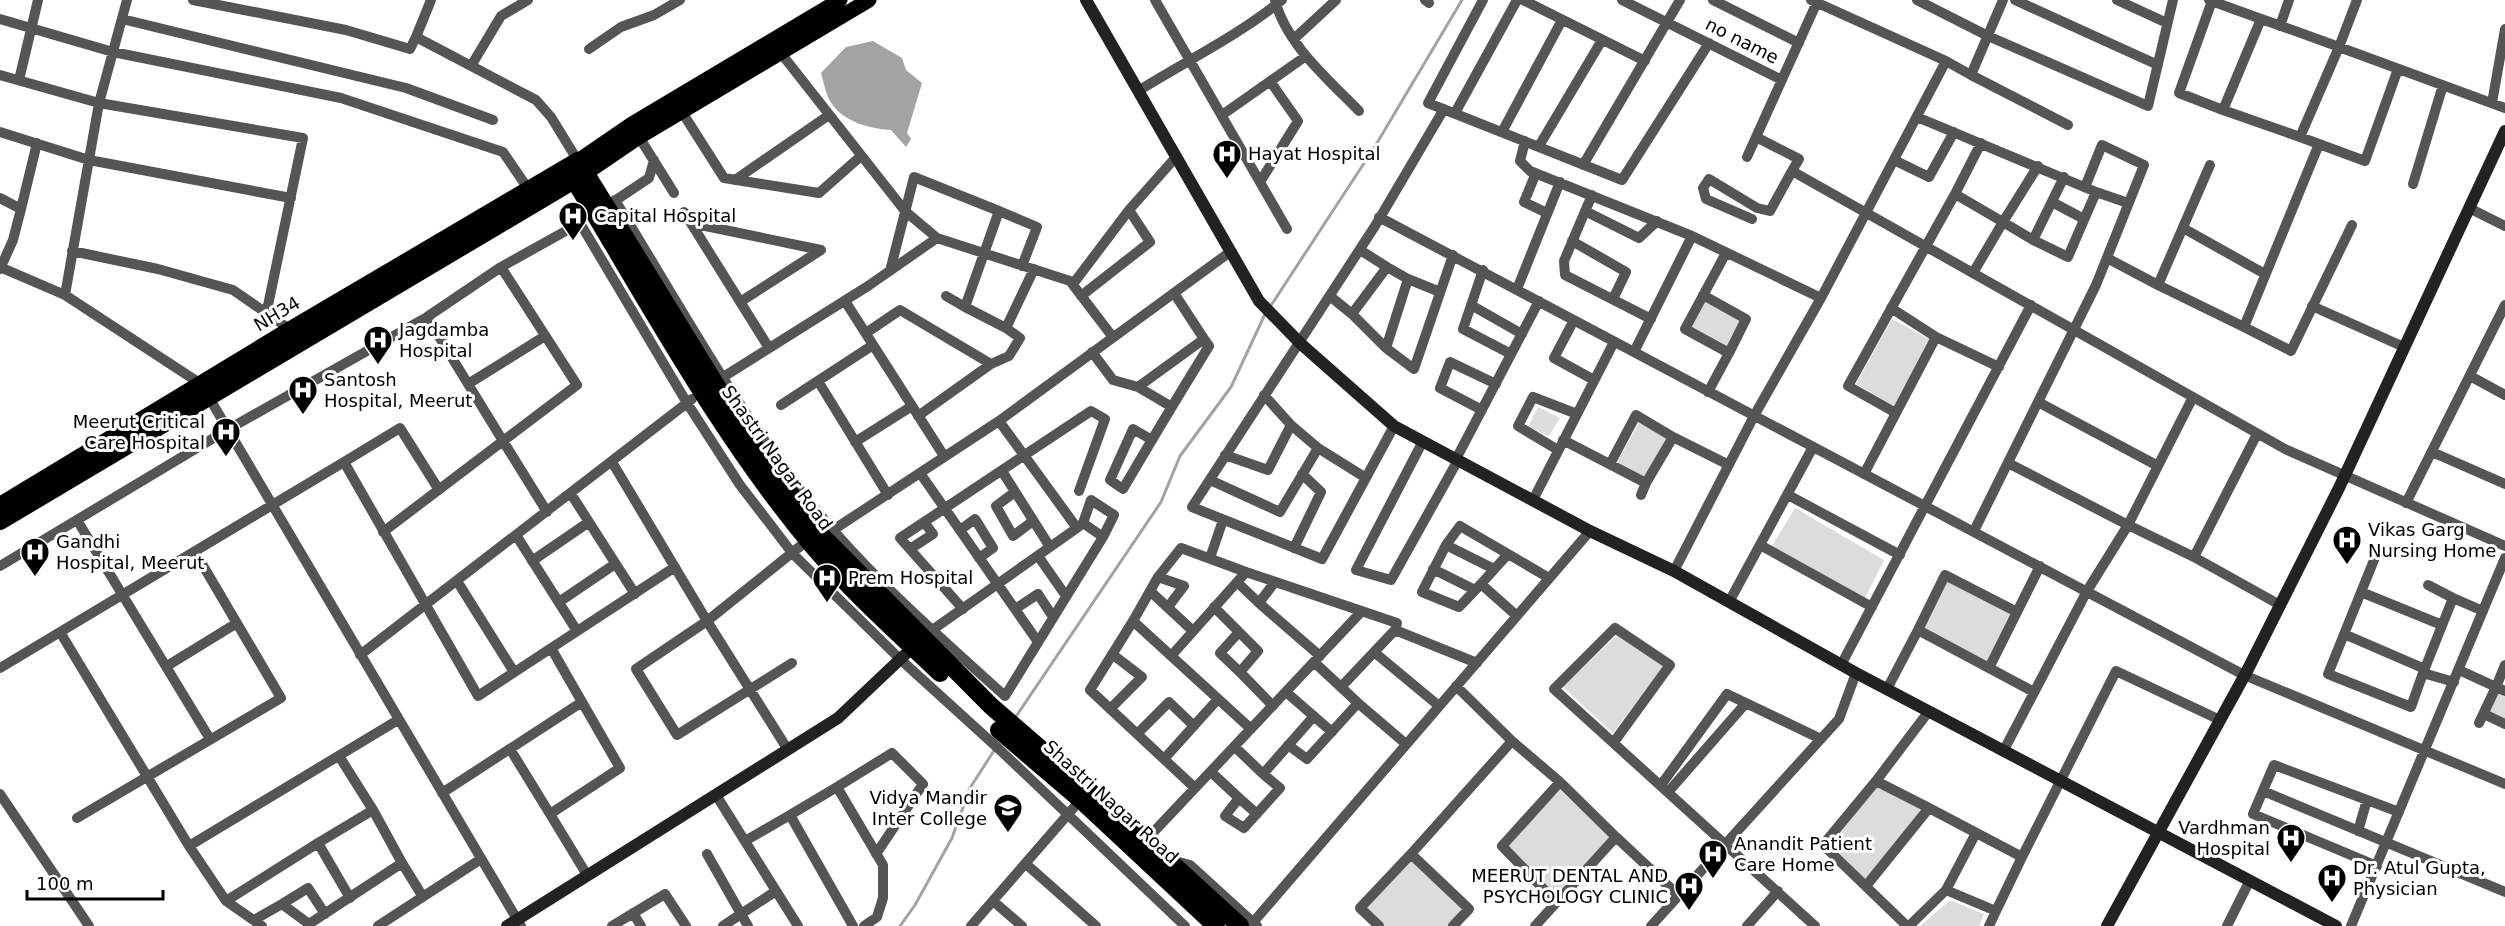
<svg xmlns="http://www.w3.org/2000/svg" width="2505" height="926" font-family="'DejaVu Sans',sans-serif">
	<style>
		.green { fill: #dcdcdc }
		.water { fill: #a3a3a3 }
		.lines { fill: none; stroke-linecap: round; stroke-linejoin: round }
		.stream { stroke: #a3a3a3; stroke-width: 3 }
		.street { stroke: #555; stroke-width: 10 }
		.secondary { stroke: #222; stroke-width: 12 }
		.primary { stroke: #000; stroke-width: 15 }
		.highway { stroke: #000; stroke-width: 18 }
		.labels { text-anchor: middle; stroke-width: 6; stroke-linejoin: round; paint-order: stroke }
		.street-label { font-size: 18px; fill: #000; stroke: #fff }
		.poi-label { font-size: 18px; fill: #000; stroke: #fff; text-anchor: start }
	</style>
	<rect width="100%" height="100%" fill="#fff"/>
	<path class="green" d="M1706 300 1741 321 1727 347 1690 327Z
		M1892 319 1929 339 1894 406 1856 384Z
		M1538 407 1560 418 1549 436 1528 427Z
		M1639 423 1667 438 1645 477 1617 462Z
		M1795 508 1884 560 1864 600 1772 546Z
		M1947 580 2010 614 1987 661 1922 628Z
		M1617 635 1663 667 1613 733 1563 687Z
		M2498 692 2505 696V719L2488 712Z
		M1878 786 1922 810 1866 881 1828 844Z
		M1560 790 1610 837 1557 896 1506 846Z
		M1412 859 1463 910 1448 926H1384L1365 907Z
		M1950 900 1984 914 1979 926H1920Z"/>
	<path class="water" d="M873 41 902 58 906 70 922 83 907 133 911 139 906 147 891 130C871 129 844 122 832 104 826 96 824 83 821 73L846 47Z"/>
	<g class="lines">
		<path class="stream" d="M1270 307 1374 148 1462 0
			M1015 718 1161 502 1180 456 1231 387 1266 312
			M900 926 915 905 952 838 970 788 995 749"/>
		<path class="street" d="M193 0 346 30 410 49 416 37
			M431 0 416 37 536 100 551 117 578 161
			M1155 0 1287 229
			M1275 0C1286 44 1328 79 1359 111
			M1425 0 1429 3
			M1483 0 1428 103 1622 180 1709 43
			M1523 0 1645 61
			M1622 0 1782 80
			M1713 0 1799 43
			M1917 0 1988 36 2148 106 2173 0
			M2015 0 2158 65
			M2117 0 2167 23
			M2209 0C2252 16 2296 31 2339 47L2300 137 2223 110 2261 19
			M2357 0 2339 47 2505 108
			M2212 1 2179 93 2223 110
			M0 19 113 52 341 98 503 152 529 190
			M122 19 406 88 493 120
			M2280 26 2289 0
			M1295 38 1336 0
			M589 49 621 27 654 15 680 0
			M780 52 905 211 937 238
			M1946 61 1971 75 2003 0
			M471 66 501 16 528 0
			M0 75 99 103 303 138 266 315
			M1971 75 2068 125
			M19 80 38 0
			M1138 91C1186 61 1238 36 1282 0
			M2492 103 2505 29
			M682 112 724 178 819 193 861 156
			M1455 113 1517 0
			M1222 115 1306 56
			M1917 117 2096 192 2068 257 2033 240 2064 177
			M0 132 89 160 291 198
			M1502 132 1562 20
			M639 137 674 193
			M1756 137 1799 159 1792 171
			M2300 137 2365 161 2398 69
			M1525 141 1520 161 1530 171 1692 236 1821 298
			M1981 143 1955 194 2003 222 2038 166
			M2319 144 2244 327 2291 351 2352 225
			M1539 146 1602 40
			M1747 157 1818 0
			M1894 160 1929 177 1954 132
			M1583 165 1680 0
			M2210 165 2158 285 2244 327
			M1536 173 1524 202 1547 213
			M735 180 829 115
			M1260 182 1298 121 1270 81
			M2413 184 2443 85
			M2096 192 2128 203
			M1592 195 1564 261 1565 275 1651 319
			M0 198 21 209 13 240 0 269
			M615 200C675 298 731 399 801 491 857 565 936 634 1005 696L1103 537 1083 523 1077 528
			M2052 202 2084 219
			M610 204 649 178 654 160
			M2469 208 2505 226
			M21 209 37 143
			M1129 210 1176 157
			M1585 211 1639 238 1657 221
			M684 212 769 348
			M1379 217 2244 675 2505 784
			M1752 219 1706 199 1703 188 1709 179 1757 208 1770 211 1792 171 2285 449 2505 546
			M691 223 821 250 740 302
			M2183 228 2265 274
			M1572 241 1626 272 1613 299
			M1360 250 1387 267
			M72 251 158 269 233 290 291 330
			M2107 258 2158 285
			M1022 266 1037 227 999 211 965 307 1006 328 1034 269
			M0 267 65 295 201 384 521 926
			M1483 270 1463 329 1511 354
			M890 271 914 177 999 211
			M1973 273 2003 222 2033 240
			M1073 284 1129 210 1150 242 1081 296
			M1517 289 1560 182
			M1440 292 1408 279 1386 348 1414 369 1453 255
			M65 295 99 103 127 0
			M1703 295 1746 319 1729 353
			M946 296 965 307
			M1331 297 1352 314
			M845 301 944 456
			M1471 305 1522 334
			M2312 306 2404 347
			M1891 308 1936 337 1896 413
			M427 317 503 441 577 385 501 267
			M1574 320 1554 358 1594 380
			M866 333 900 310 991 364 918 416
			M1936 337 1999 367
			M1386 348 1352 314 1387 267 1408 279
			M1092 352 1113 380 1138 387 1204 339 1174 293
			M1634 352 1692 236
			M991 364 1009 356 1020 338 1006 328
			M2470 376 2505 395
			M720 379 868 286 937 238 1070 281 1112 336
			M818 381 888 495
			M468 384 545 336
			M1138 387 1172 407
			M1708 392 1729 353 1685 329 1726 253
			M2038 402 2158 466
			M781 405 873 345
			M1482 410 1440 388 1450 362 1496 384
			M1291 425 1318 448 1366 478
			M1394 426 1322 559 1192 507 1375 226 1444 109
			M2257 434 2194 557 2280 605
			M1673 437 1729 465
			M1152 440 1133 429 1110 480 1123 489C1151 441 1180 393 1209 346L1204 339
			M1563 440 1646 483 1641 495
			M1423 441 1356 570 1391 580 1458 460
			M855 442 912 406
			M1558 450 1518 426 1533 397 1577 414
			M2432 452 2505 484
			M1225 455 1268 470 1291 425 1264 395
			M1456 459 1539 301
			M344 462 400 428 439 490
			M612 462 707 621 636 669 677 735 792 663
			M2008 463 2128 525 2193 397
			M1610 464 1636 415 1673 437 1646 483
			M1002 471 1050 547
			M920 473 1038 642
			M1864 474 1896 413 1848 386 1955 194
			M1210 480 1280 512 1318 448
			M1015 492 996 506 1013 536 1033 521
			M571 494 635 594
			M1788 495 1900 555
			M1533 500 1614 342
			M2406 503 2505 305
			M77 520 210 739
			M1083 523 1091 500 1114 515 1103 537
			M960 530 975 519 993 548 979 558
			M1974 531 2096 285 2144 165 2102 145 2085 187
			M383 532 503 441 547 512
			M830 532 999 421 1230 252
			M516 535 577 631
			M1446 545 1494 569
			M1760 545 1872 607
			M1294 548 1321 492 1302 474
			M910 549 933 534 924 522
			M2376 555 2328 674 2411 707 2423 673 2454 682
			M1038 556 1066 596
			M1210 558 1223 520
			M532 561 589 522
			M0 566 227 430 427 317 501 267 580 223 687 403 692 399
			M1433 569 1475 590
			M1674 571 1754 416 1821 298 1946 61 1811 0
			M1246 572 1181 548 1158 577 1133 621 1251 729
			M1158 577 1184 586 1168 607
			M457 581 514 672
			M1237 582 1259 603
			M1274 583 1259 603 1320 656
			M1481 584 1508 554
			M2428 585 2453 598
			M1150 591 1193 631
			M2361 592 2442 625
			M559 602 615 564
			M1729 602 1813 447
			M1214 607 1258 651 1240 672 1220 653 1239 632
			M963 609 900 538 1091 411 1105 419 1079 491
			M1015 609 1038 594 1053 617
			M1517 616 1481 584 1459 607 1422 592 1446 545 1460 526 1549 578
			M1133 621 1090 690 1195 788
			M1395 630 1477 663
			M1918 630 1945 575 2017 612
			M60 632 189 846
			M928 633 1077 528 999 421
			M2344 634 2425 669
			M1374 652 1439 706
			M360 655 687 403 740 485 793 554 901 660 1000 750 1185 926
			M1171 656 1246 572 1397 623 1395 630 1341 687
			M1841 665 2031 305
			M2505 665 2496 687 2505 691
			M167 666 237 623
			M0 668 344 462 478 696 675 567
			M1989 668 2040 566
			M2459 670 2496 687 2479 723
			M1240 672 1273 706
			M2423 673 2453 598 2483 611
			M1456 686 1512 741
			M1887 689 1918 630 2034 692
			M1286 692 1332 732
			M1358 703 1406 744
			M1110 709 1142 677 1112 654
			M2484 714 2505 724
			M1137 734 1169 702 1194 726
			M1614 742 1670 665 1615 628 1554 689 1815 926
			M1288 745 1307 759 1358 703 1314 662
			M1235 747 1263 774
			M510 749 550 814 620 768 582 702
			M788 750 707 621 808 540
			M2004 750 2087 591 2128 525 2194 557
			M339 756 373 810
			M1164 759 1218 699
			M1211 772 1239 798 1225 816 1244 828 1280 788 1263 774 1314 716
			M1876 781 1929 711
			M1661 785 1727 694 1821 739
			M837 787 892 753 923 784 876 854
			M1669 791 1746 703
			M2263 791 2505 892
			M442 793 582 702 551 648
			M0 794 89 926
			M716 795 798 926
			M1239 798 1257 814
			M1929 808 2022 857 1996 911
			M550 814 587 875
			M790 815 837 787 883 865V898L877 917 864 926
			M77 818 281 698 195 552
			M2358 831 2367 800
			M1616 837 1678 895
			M1146 840 1361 612
			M745 841 790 815 853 926
			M707 854 741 914 776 891
			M1411 854 1512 741 1560 782
			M2022 857 2116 671 2220 720
			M1172 860 1190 865 1257 926
			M1026 864 1096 926
			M2377 866 2253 814 2274 765 2399 812
			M1866 886 1929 808 1876 781 1823 845 1907 926
			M1946 890 1976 833
			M350 898 318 843 373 810 402 863
			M226 901 189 846 398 720
			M993 901 1022 926
			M633 913 641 926
			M325 914 308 888 282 904 309 924 402 863 423 897
			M254 920 282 904
			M262 926 226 901 318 843
			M378 926 481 859
			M612 926 665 894 686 926
			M723 926 741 914 748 926
			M971 926 1083 797
			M1250 926 1590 531
			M1379 926 1360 908 1411 854 1469 909 1453 926
			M1535 926 1616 837 1560 782 1502 846 1556 902
			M1651 926 1839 719 1856 673
			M1747 926 1778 891
			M1909 926 1946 890 1996 911 1989 926
			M2227 926 2250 880
			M2351 926 2505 558"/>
		<path class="secondary" d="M1086 0 1259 301 1301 344 1394 426 1590 531 1674 571 1856 673 2336 926
			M507 926 838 718 913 647
			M2107 926 2247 671 2339 488 2505 131"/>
		<path class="primary" d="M578 161 632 124 840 0
			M586 173 639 137 869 0"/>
		<path class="highway" d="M567 168C645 295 716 430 812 545 850 590 897 632 940 673
			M0 506 291 330 578 161 751 442 823 537 991 706 1146 840 1240 926
			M0 521 584 174
			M999 730 1081 800 1216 926"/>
	</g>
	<defs>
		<g id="hospital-pin" transform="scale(1.5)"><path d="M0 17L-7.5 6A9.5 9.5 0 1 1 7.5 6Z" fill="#000" stroke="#fff"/><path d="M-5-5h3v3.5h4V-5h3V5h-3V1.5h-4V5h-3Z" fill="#fff"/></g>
		<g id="school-pin" transform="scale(1.5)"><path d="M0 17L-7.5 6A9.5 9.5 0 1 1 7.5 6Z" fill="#000" stroke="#fff"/><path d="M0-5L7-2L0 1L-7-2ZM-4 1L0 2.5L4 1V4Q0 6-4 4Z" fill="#fff"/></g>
	</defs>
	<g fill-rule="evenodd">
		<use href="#hospital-pin" x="1227" y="154"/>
		<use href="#hospital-pin" x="573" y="216"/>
		<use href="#hospital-pin" x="378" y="340"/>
		<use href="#hospital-pin" x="303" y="390"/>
		<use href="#hospital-pin" x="226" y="432"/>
		<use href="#hospital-pin" x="2347" y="540"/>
		<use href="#hospital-pin" x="35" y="552"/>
		<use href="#hospital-pin" x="827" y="578"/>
		<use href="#school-pin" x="1008" y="808"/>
		<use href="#hospital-pin" x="2291" y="838"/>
		<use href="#hospital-pin" x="1713" y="854"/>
		<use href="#hospital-pin" x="2332" y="878"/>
		<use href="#hospital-pin" x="1689" y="886"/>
	</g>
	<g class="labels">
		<g class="street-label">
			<text transform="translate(1742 41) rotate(27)" y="6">no name</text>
			<text transform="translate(277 314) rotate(-31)" y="6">NH34</text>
			<text transform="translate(777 458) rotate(54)" y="6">Shastri Nagar Road</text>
			<text transform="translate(1111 802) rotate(42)" y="6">Shastri Nagar Road</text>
		</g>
		<g class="poi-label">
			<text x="1248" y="160">Hayat Hospital</text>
			<text x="594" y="222">Capital Hospital</text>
			<text x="399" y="336">Jagdamba<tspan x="399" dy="21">Hospital</tspan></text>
			<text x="324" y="386">Santosh<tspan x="324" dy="21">Hospital, Meerut</tspan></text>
			<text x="205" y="428" text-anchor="end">Meerut Critical<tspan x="205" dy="21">Care Hospital</tspan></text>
			<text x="2368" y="536">Vikas Garg<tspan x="2368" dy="21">Nursing Home</tspan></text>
			<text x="56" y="548">Gandhi<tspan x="56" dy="21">Hospital, Meerut</tspan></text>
			<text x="848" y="584">Prem Hospital</text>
			<text x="987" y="804" text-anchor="end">Vidya Mandir<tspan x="987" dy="21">Inter College</tspan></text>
			<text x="2270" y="834" text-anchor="end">Vardhman<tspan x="2270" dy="21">Hospital</tspan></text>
			<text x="1734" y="850">Anandit Patient<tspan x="1734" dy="21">Care Home</tspan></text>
			<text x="2353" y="874">Dr. Atul Gupta,<tspan x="2353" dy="21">Physician</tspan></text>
			<text x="1668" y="882" text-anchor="end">MEERUT DENTAL AND<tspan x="1668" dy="21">PSYCHOLOGY CLINIC</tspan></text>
		</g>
	</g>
	<path d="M27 890v9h136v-9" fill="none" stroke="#000000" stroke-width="3"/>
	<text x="36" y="890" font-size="18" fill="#000000" stroke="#ffffff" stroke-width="4.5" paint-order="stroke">100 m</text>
</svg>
